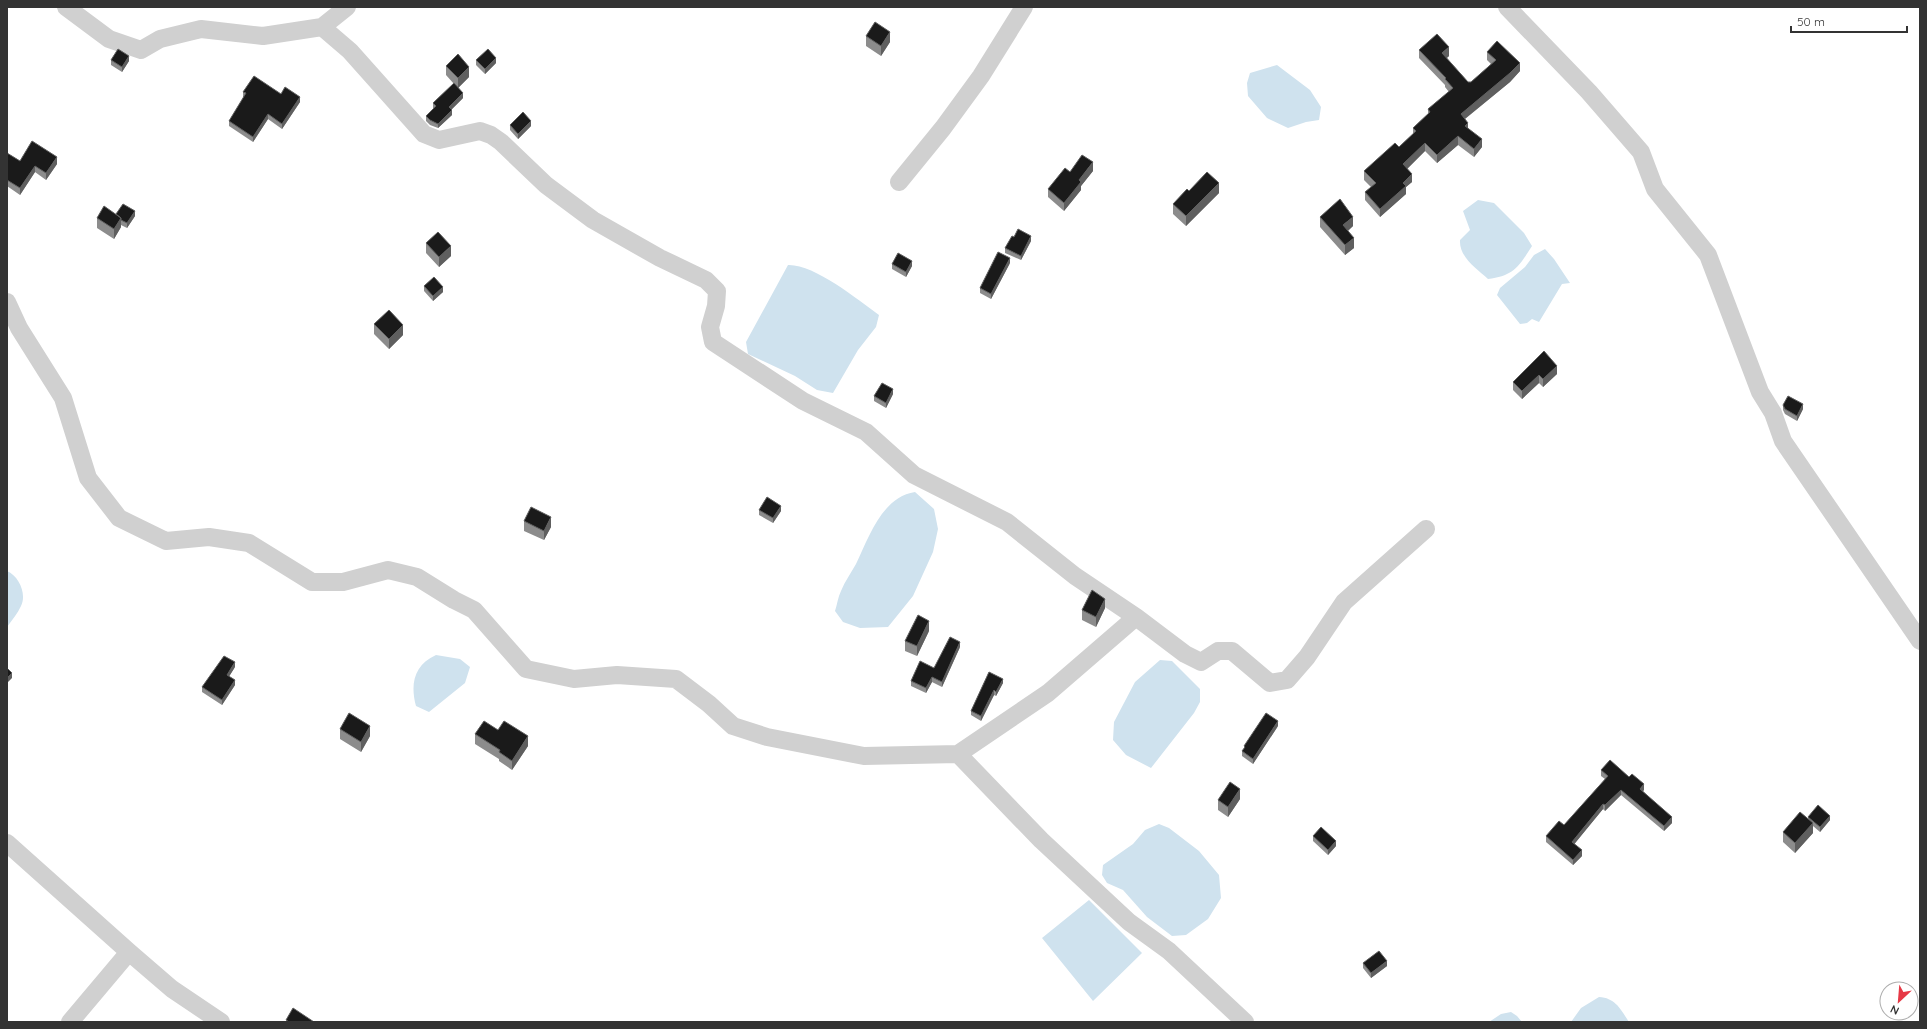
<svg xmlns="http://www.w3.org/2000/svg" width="1927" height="1029" font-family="Quicksand,sans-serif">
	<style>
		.water { fill: #cfe2ee }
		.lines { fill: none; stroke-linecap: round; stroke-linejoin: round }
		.minor { stroke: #d0d0d0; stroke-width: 18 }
		.wall { fill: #8c8c8c }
		.shaded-wall { fill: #5f5f5f }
		.building { fill: #1a1a1a; stroke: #5f5f5f }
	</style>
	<rect width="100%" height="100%" fill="#fff"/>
	<path class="water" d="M1277 65 1310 90 1321 107 1319 120 1306 122 1288 128 1267 118 1248 96 1247 83 1250 73Z
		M1478 200 1494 203 1524 233 1532 246C1519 266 1514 276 1488 279 1476 268 1459 257 1460 240L1470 230 1463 211Z
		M1545 249 1554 259 1570 283 1562 284 1539 322 1532 319 1527 323 1520 324 1497 295 1500 288 1525 267 1534 255Z
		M788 265C814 264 857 299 879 315L876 327 858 350 833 393 817 390 795 376 748 354 746 342Z
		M915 492 934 509 938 529 933 552 913 596 888 627 860 628 843 622 835 611C837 605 838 597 841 591 845 581 851 573 856 564 869 537 882 497 915 492Z
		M7 571C19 576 27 594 21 606 18 613 12 620 7 627Z
		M436 655 460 659 470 667 465 683 429 712 416 706C410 684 414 665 436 655Z
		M1160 660 1172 661 1200 689V702L1194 713 1151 768 1126 755 1113 740 1114 722 1135 682Z
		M1159 824 1169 828 1199 851 1219 875 1221 898 1208 919 1186 935 1172 936 1147 917 1123 890 1107 883 1102 875 1103 865 1133 844 1145 830Z
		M1089 900 1142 953 1093 1001 1042 938Z
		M1599 997C1616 998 1621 1010 1629 1022H1571L1581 1008Z
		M1511 1012 1517 1016 1522 1022H1489L1501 1014Z"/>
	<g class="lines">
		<path class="minor" d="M66 7 109 39 141 50 160 39 201 29 263 36 322 27 347 7
			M1507 7 1589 92 1641 152 1655 189 1708 255 1760 392 1773 413 1783 441 1920 641
			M322 27 350 51 424 134 439 140 480 131 491 135 501 142 546 185 593 220 660 258 706 280 717 291 716 306 710 327 713 342 803 401 866 432 914 475 1007 522 1075 576 1136 617 1185 654 1201 662 1218 651H1232L1270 683 1287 680 1307 657 1344 602 1426 529
			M899 182 943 128 981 76 1024 7
			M7 302 19 328 63 398 88 478 119 518 166 541 209 537 249 543 312 582H343L388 570 417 577 454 600 474 610 526 669 574 679 617 675 676 679 709 704 733 726 767 737 864 756 958 754 1048 693 1136 617
			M958 754 1041 840 1129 922 1169 951 1245 1022
			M7 843 129 952 172 989 221 1022
			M70 1022 129 952"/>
	</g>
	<path class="wall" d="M866 36 890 42 881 56 866 46Z
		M1419 50 1449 56 1447 58 1468 82H1471L1491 64 1487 60V52L1520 71 1510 82 1465 119 1468 128 1482 147 1474 157 1458 145 1437 163 1425 151 1407 169 1412 182 1406 187V194L1380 217 1365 200V192L1371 187 1364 180V171L1399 147 1413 134V128L1428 114V109L1449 92 1445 87V85L1419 58Z
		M111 60 129 61 122 72 111 65Z
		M476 60 496 63 485 74 476 65Z
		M446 66 469 77 458 88 463 98 452 109V115L438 128 430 125 426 121V116L434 109 433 108V103L454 84 446 75Z
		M243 92 281 94 300 102 282 129 268 119 253 142 229 126V121L244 98 243 97Z
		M510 125 531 126 518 139 510 130Z
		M7 153 20 161 57 164 46 180 35 172 20 195 7 186Z
		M1093 171 1081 186V190L1064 211 1048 197V189L1070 172Z
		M1189 191 1219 193 1186 226 1173 214V204Z
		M116 214 135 216 127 228 121 225V227L114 239 97 228V218Z
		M1320 217 1353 226 1348 231 1354 248 1345 255 1320 227Z
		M1014 237 1031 241 1021 260 1005 253V248Z
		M426 243 451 256 439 267 426 253Z
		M1010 263 991 299 980 293V288Z
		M892 264 912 266 906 277 892 269Z
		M424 286 443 292 433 301 424 291Z
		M374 324 403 335 389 349 374 334Z
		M1544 351 1557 374 1543 387 1539 383 1522 399 1513 390V382Z
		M893 394 886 408 874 401V396Z
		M1783 405 1803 409 1797 421 1785 414 1783 410Z
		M759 510 781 511 773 523 759 515Z
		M524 521 551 527 544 540 524 531Z
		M1105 608 1096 627 1082 620V610Z
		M929 631 917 656 905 651V641Z
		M960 647 942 687 932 682 926 693 911 686V681L934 668Z
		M235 667 229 676 235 685 222 705 202 692V687Z
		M989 672 1003 683 996 696 994 695 981 721 971 715V711Z
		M1278 726 1253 764 1242 756V751L1244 749V746Z
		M340 729 370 736 361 752 340 739Z
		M498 730 528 746 512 770 499 761V759L475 744V734Z
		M1601 770 1644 790 1643 791 1672 823 1664 831 1621 795 1605 811 1603 809 1574 844 1582 856 1573 865 1546 842V836L1564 825 1605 779 1601 776Z
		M1240 799 1228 817 1218 810V800Z
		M1808 817 1830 820 1820 832 1813 826V833L1795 853 1783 842V832L1808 819Z
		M1313 836 1336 846 1328 855 1313 841Z
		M1363 963 1387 966 1371 978 1363 968Z"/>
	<path class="shaded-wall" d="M890 32V42L881 56V46Z
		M1449 47V56L1442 62V53Z
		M129 56V61L122 72V67Z
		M496 58V63L485 74V69Z
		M1520 63V71L1510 82 1461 122V114Z
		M469 67V77L458 88V78Z
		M463 93V98L449 112V107Z
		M300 97V102L282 129V124Z
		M452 110V115L438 128V124Z
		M268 114V119L253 142V137Z
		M531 121V126L518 139V134Z
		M1468 123V131L1465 126Z
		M1458 136V145L1437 163V155Z
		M1482 139V147L1474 157V149Z
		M1425 143V151L1403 173V164Z
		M57 157V164L46 180V173Z
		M1093 162V171L1081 186V190L1064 211V203L1079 180Z
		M35 166V172L20 195V188Z
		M1412 174V182L1406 187V194L1380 217V209L1403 183Z
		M1219 183V193L1186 226V216Z
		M135 211V216L127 228V223Z
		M1353 217V226L1343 235V225Z
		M121 218V227L114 239V229Z
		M1031 236V241L1021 260V256Z
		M1354 238V248L1345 255V245Z
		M451 246V256L439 267V257Z
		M1010 258V263L991 299V294Z
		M912 261V266L906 277V272Z
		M443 287V292L433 301V296Z
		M403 325V335L389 349V339Z
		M1557 366V374L1543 387V379Z
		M1539 375V383L1522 399V391Z
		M893 389V394L886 408V403Z
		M1803 404V409L1797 421V416Z
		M781 506V511L773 523V518Z
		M551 517V527L544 540V531Z
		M1105 599V608L1096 627V617Z
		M929 621V631L917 656V646Z
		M960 642V647L942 687V682Z
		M235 662V667L227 680V675Z
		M12 673V678L7 683V678Z
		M932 677V682L926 693V688Z
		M1003 679V683L996 696V692Z
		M235 680V685L222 705V700Z
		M994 690V695L981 721V716Z
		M1278 721V726L1253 764V759Z
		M370 726V736L361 752V742Z
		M528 736V746L512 770V761Z
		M1644 784V790L1640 794V789Z
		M1240 789V799L1228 817V807Z
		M1621 790V795L1605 811V805Z
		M1603 804V809L1572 847V842Z
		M1830 816V820L1820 832V827Z
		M1672 817V823L1664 831V826Z
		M1813 823V833L1795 853V843Z
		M1336 841V846L1328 855V850Z
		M1582 850V856L1573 865V860Z
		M1387 961V966L1371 978V973Z"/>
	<path class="building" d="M875 22 890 32 881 46 866 36Z
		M1437 34 1449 47 1442 53 1468 82H1471L1496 60 1487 52 1497 41 1520 63 1510 73 1461 114 1468 123 1465 126 1482 139 1474 149 1458 136 1437 155 1425 143 1403 164 1412 174 1403 183 1406 186 1380 209 1365 192 1376 183 1364 171 1395 143 1399 147 1416 131 1413 128 1430 112 1428 109 1453 88 1445 79 1446 78 1419 50Z
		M118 49 129 56 122 67 111 60Z
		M488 49 496 58 485 69 476 60Z
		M458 54 469 67 458 78 446 66Z
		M254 76 281 94 285 87 300 97 282 124 268 114 253 137 229 121 246 93 243 92Z
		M454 83 463 93 449 107 452 110 438 124 430 120 426 116 436 106 433 103Z
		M523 112 531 121 518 134 510 125Z
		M32 141 57 157 46 173 35 166 20 188 7 180V153L20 161Z
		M1082 155 1093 162 1079 180 1081 182 1064 203 1048 189 1065 168 1070 172Z
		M1207 172 1219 183 1186 216 1173 204 1187 189 1189 191Z
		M1340 199 1353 217 1343 225 1354 238 1345 245 1320 217Z
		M123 204 135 211 127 223 121 220V218L116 214Z
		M104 206 121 218 114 229 97 218Z
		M1018 229 1031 236 1021 256 1005 248 1012 236 1014 237Z
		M438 232 451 246 439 257 426 243Z
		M998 252 1010 258 991 294 980 288Z
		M898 253 912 261 906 272 892 264Z
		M434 277 443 287 433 296 424 286Z
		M389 310 403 325 389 339 374 324Z
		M1544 351 1557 366 1543 379 1539 375 1522 391 1513 382Z
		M882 383 893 389 886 403 874 396Z
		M1788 396 1803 404 1797 416 1785 409 1783 405Z
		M767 497 781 506 773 518 759 510Z
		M531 507 551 517 544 531 524 521Z
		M1092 590 1105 599 1096 617 1082 610Z
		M918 615 929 621 917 646 905 641Z
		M950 637 960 642 942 682 932 677 926 688 911 681 920 661 934 668Z
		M224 656 235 662 227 675 235 680 222 700 202 687Z
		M7 668 12 673 7 678Z
		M989 672 1003 679 996 692 994 690 981 716 971 711Z
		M349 713 370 726 361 742 340 729Z
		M1266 713 1278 721 1253 759 1242 751 1245 747 1244 746Z
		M484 721 498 730 504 721 528 736 512 761 499 752 500 750 475 734Z
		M1610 760 1629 777 1632 774 1644 784 1640 789 1672 817 1664 826 1621 790 1605 805 1603 804 1572 842 1582 850 1573 860 1546 836 1559 821 1564 825 1608 776 1601 770Z
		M1230 782 1240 789 1228 807 1218 800Z
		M1818 805 1830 816 1820 827 1808 817Z
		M1800 812 1813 823 1795 843 1783 832Z
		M1321 827 1336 841 1328 850 1313 836Z
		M1379 951 1387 961 1371 973 1363 963Z
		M293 1008 314 1022H289L286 1020Z"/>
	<rect width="1927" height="1029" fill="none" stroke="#333333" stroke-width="16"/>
	<g transform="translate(1899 1001) rotate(206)"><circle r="19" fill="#ffffff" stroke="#adadad"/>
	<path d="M0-3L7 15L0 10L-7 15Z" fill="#e63946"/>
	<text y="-6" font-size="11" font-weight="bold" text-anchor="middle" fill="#333333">N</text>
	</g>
	<path d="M1791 26v6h116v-6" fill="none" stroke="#333333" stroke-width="2"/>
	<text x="1797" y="26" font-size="12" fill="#333333" stroke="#ffffff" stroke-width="3" paint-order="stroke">50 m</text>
</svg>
